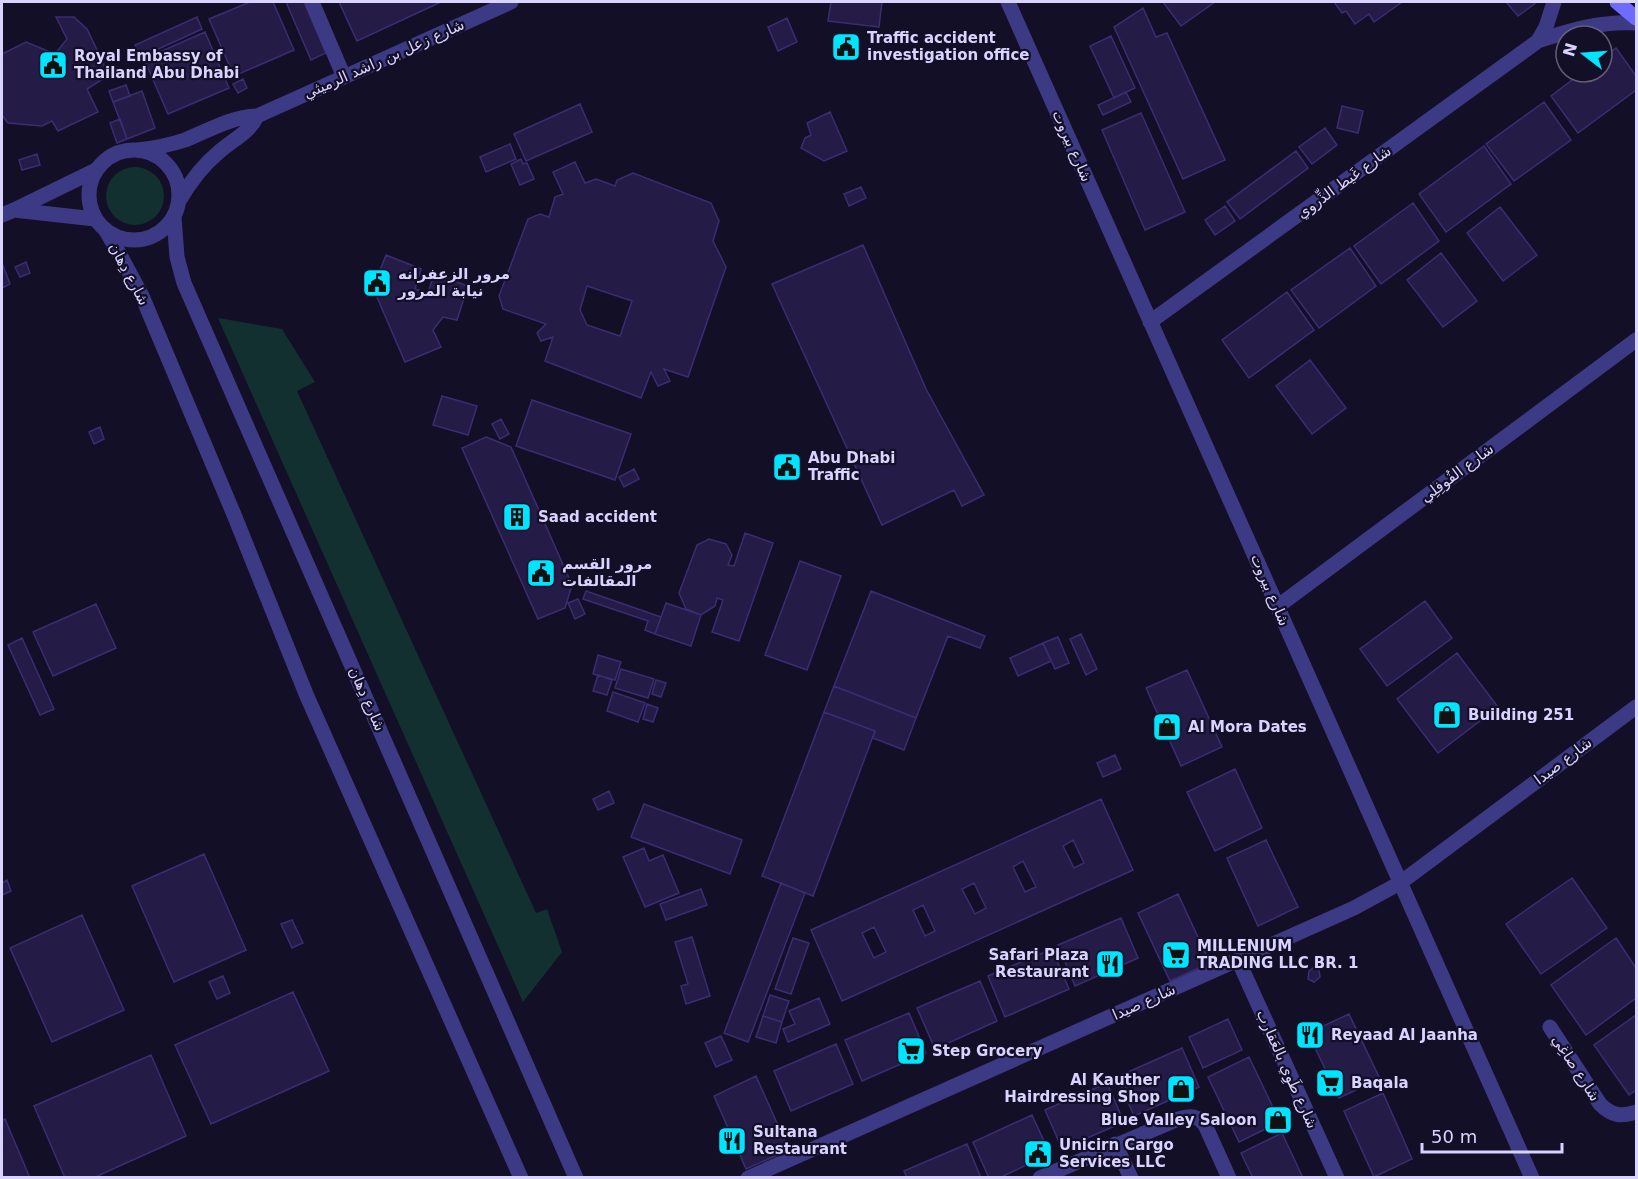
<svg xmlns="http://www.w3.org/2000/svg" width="1638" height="1179" font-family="'DejaVu Sans','Noto Sans Arabic',sans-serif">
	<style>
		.green { fill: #12302f }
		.building { fill: #241b47; stroke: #3b2d73; stroke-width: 1.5; fill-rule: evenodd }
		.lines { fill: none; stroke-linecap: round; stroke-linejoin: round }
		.minor { stroke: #3d3a85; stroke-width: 15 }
		.tertiary { stroke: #3d3a85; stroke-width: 15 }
		.secondary { stroke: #6f6bff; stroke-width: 15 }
		.labels { text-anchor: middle; stroke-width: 4.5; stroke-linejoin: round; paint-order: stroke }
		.poi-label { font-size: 15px; font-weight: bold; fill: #d9d4ff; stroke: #130f26; text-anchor: start }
		.street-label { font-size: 15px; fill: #d9d4ff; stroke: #130f26 }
	</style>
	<rect width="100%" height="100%" fill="#130f26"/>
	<path class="green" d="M106 196a29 29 0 1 1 58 0a29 29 0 1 1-58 0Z
		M218 318 282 329 315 382 297 391 536 913 547 909 562 952 523 1002Z"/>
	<path class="building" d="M250 2H273L294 50 234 76 209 19Z
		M286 2H304L326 53 311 60Z
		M339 2H441L357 41Z
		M831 2H882L879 27 828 21Z
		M1163 2H1215L1181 26Z
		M1334 2H1402L1374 22 1369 14 1355 24 1346 11 1342 13Z
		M1506 2H1537L1518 16Z
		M1143 8 1156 37 1167 33 1225 160 1183 179 1114 27Z
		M56 17H74L87 29 109 75 87 89 98 112 58 131 52 121 42 126 8 123 2 115V54L26 42 55 54 67 39Z
		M197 17 202 29 141 57 135 45Z
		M787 18 797 42 778 51 768 27Z
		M205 32 229 88 168 114 144 59Z
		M1111 36 1135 88 1114 98 1090 46Z
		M1616 48 1636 76V90L1578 133 1551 96 1583 72H1602V58Z
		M243 79 247 88 238 93 233 84Z
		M126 85 130 96 113 102 109 91Z
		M142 91 155 128 127 139 113 102Z
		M1126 92 1131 102 1103 115 1098 105Z
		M1544 102 1571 140 1514 181 1486 144Z
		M580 104 592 132 526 161 514 134Z
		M1342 106 1363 111 1358 133 1337 128Z
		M830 112 847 151 824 161 801 148 805 138 811 135 807 123Z
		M1141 113 1185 212 1145 230 1102 130Z
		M120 119 127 139 117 143 110 123Z
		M1325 128 1337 145 1312 164 1299 147Z
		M510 144 516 159 486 172 480 157Z
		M1484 146 1511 184 1446 232 1419 194Z
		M1296 151 1308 168 1240 219 1227 202Z
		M37 154 40 165 22 170 19 160Z
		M521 159 523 164 527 163 534 179 520 185 511 164Z
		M575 162 585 183 596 179 615 186 617 180 633 173 711 203 719 221 713 241 726 267 688 377 664 369 670 381 658 386 651 372 641 398 545 361 553 337 541 341 537 333 546 324 503 309 499 296 528 219 540 214 549 217 555 197 563 194 553 172ZM587 286 632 301 620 336 587 325 580 310Z
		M861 187 866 198 849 206 844 194Z
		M1413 203 1439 241 1381 284 1354 246Z
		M1225 206 1235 221 1215 235 1205 220Z
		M1500 207 1537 255 1503 281 1467 233Z
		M863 245 926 389 984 495 962 506 954 490 882 525 772 284Z
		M1350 248 1376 286 1319 328 1291 290Z
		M1441 253 1477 301 1443 327 1407 280Z
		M386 255 421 269 415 289 428 293 434 274 468 286 457 320 443 317 433 330 441 347 405 362 373 288Z
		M26 262 30 273 20 277 15 267Z
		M2 263 10 284 2 288Z
		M1287 292 1314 330 1249 378 1222 340Z
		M1310 360 1346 408 1312 434 1276 386Z
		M442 396 477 406 468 435 433 425Z
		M532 400 631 434 615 480 516 446Z
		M501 419 509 434 500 439 492 424Z
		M100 427 104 439 94 444 89 432Z
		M486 437 511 447 572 585 565 608 538 619 462 448Z
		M634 469 639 479 624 487 619 477Z
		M745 533 773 543 739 641 712 632 723 600 717 598 715 606 701 615 686 609 679 593 697 545 709 539 726 544 732 555 728 565 734 566Z
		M800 561 841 576 807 670 765 655Z
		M586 591 661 617 655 634 645 630 648 621 583 599Z
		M871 591 985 636 980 648 948 636 916 718 834 686Z
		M578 599 585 614 575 619 568 603Z
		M1425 601 1452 638 1387 686 1360 649Z
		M666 603 701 615 691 646 655 634Z
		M96 604 116 648 53 676 33 632Z
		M1081 634 1097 669 1086 675 1070 639Z
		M1058 637 1069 663 1055 669 1043 643Z
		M22 638 54 709 40 715 8 645Z
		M1043 643 1051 661 1018 676 1010 658Z
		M1457 653 1498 707 1438 753 1397 699Z
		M598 655 621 662 615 680 593 674Z
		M621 669 654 679 648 698 615 688Z
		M1187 670 1222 747 1181 766 1146 688Z
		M598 675 612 680 607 695 593 691Z
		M656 680 666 683 661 697 652 694Z
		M834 686 916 718 904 750 873 738 875 731 824 712Z
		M613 692 645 703 638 722 607 711Z
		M647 704 658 708 653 722 643 719Z
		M824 712 875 731 813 896 762 876Z
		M1115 755 1121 769 1103 777 1097 763Z
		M1235 769 1262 828 1215 851 1187 792Z
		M609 791 614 803 598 810 593 799Z
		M1101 799 1133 870 842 1001 811 930ZM1073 840 1084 863 1074 868 1063 846ZM1023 861 1036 887 1025 892 1013 867ZM974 883 986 908 975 914 962 889ZM923 905 935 931 925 936 913 910ZM874 927 886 952 874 958 862 933Z
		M644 804 742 840 730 874 631 837Z
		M1266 840 1298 907 1258 926 1227 858Z
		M644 848 649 861 663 855 679 893 645 907 623 857Z
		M204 854 246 950 174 982 132 886Z
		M1572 878 1607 928 1541 974 1506 924Z
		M7 880 11 891 2 895V883Z
		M781 883 805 893 748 1042 724 1033Z
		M701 889 707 905 666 920 660 904Z
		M1178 894 1210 963 1170 981 1138 913Z
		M82 915 124 1010 52 1042 10 948Z
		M1121 918 1138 958 1075 986 1058 945Z
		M292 920 303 943 292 948 281 924Z
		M692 937 710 996 686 1004 681 986 688 984 675 942Z
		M793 938 809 943 791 994 775 989Z
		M1616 938 1636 968V998L1586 1035 1551 985Z
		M1052 949 1069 989 1005 1017 988 976Z
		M1313 968 1319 970 1320 977 1314 982 1308 979 1309 971Z
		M223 976 230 993 217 999 209 982Z
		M980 981 997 1021 935 1049 917 1008Z
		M293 992 329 1071 211 1124 175 1045Z
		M770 995 789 1001 782 1022 763 1016Z
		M819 998 830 1024 788 1042 783 1029 795 1024 789 1011Z
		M909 1013 926 1053 862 1081 845 1040Z
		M1349 1014 1380 1079 1339 1098 1308 1033Z
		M1636 1015V1090L1629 1095 1594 1045Z
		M763 1016 782 1022 776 1043 756 1037Z
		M1228 1019 1242 1050 1203 1068 1189 1037Z
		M721 1036 732 1060 716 1067 705 1043Z
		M836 1044 853 1084 791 1111 774 1071Z
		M1182 1048 1199 1087 1134 1116 1117 1077Z
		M151 1055 186 1136 93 1178H65L34 1106Z
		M1249 1057 1280 1122 1239 1142 1208 1077Z
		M756 1076 789 1150 746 1169 714 1096Z
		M1107 1083 1124 1122 1062 1149 1045 1110Z
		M1383 1093 1412 1159 1374 1177 1344 1111Z
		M1032 1115 1050 1154 999 1178H989L973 1142Z
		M5 1119 30 1178H2V1121Z
		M1282 1133 1303 1178H1253L1241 1153Z
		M967 1144 981 1178H907L904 1171Z"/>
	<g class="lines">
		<path class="minor" d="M312 2 344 77
			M1008 2 1532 1178
			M1538 41 1546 27 1554 2
			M89 195a45 45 0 1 1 90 0a45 45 0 1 1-90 0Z
			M138 150C154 148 170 145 185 140 210 130 230 117 257 116L511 2
			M179 201C190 182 203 165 220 151 234 139 249 133 257 116
			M14 210 95 219
			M2 215 14 210 96 170
			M1150 322 1538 41C1571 30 1601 21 1636 23
			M1277 607 1636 340
			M1238 960 1337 1178
			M1550 1027 1600 1104C1612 1116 1621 1117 1636 1112
			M1115 1144 1131 1178
			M748 1178 1354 908 1400 883 1636 707
			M1040 1178 1178 1119C1190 1115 1199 1115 1206 1127L1229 1178"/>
		<path class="tertiary" d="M174 217 177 257 184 283 576 1178
			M106 231 119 253 142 296 235 517 306 694 521 1178"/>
		<path class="secondary" d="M1617 2 1636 18"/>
	</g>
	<defs>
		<g id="civic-square" transform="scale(1.5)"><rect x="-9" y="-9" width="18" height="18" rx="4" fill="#00e5ff" stroke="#130f26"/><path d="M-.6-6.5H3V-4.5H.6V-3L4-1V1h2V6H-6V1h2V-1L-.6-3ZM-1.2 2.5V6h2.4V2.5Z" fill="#111"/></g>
		<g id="building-square" transform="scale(1.5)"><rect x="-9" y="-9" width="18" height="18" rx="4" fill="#00e5ff" stroke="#130f26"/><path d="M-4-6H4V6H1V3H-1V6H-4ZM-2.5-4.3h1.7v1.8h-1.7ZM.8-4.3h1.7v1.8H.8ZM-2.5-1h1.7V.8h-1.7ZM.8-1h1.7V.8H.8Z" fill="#111"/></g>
		<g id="shop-square" transform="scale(1.5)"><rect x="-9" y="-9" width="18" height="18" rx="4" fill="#00e5ff" stroke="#130f26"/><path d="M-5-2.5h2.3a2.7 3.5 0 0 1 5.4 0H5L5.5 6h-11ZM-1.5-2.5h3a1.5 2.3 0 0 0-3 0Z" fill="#111"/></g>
		<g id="supermarket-square" transform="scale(1.5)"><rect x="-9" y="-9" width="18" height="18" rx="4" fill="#00e5ff" stroke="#130f26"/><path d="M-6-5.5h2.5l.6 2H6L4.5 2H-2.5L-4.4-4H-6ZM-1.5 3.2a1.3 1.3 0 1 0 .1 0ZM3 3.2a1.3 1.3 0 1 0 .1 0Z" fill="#111"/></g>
		<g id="restaurant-square" transform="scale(1.5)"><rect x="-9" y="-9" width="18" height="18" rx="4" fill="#00e5ff" stroke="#130f26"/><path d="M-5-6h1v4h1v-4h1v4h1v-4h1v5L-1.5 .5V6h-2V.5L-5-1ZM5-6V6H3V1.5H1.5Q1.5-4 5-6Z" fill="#111"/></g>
	</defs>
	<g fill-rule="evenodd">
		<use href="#civic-square" x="846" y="47"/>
		<use href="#civic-square" x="53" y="65"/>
		<use href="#civic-square" x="377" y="283"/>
		<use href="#civic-square" x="787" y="467"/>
		<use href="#building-square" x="517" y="517"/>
		<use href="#civic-square" x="541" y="573"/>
		<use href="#shop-square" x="1447" y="715"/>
		<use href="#shop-square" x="1167" y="727"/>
		<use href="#supermarket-square" x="1176" y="955"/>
		<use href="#restaurant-square" x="1110" y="964"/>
		<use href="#restaurant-square" x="1310" y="1035"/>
		<use href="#supermarket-square" x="911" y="1051"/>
		<use href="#supermarket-square" x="1330" y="1083"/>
		<use href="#shop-square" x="1181" y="1089"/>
		<use href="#shop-square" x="1278" y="1120"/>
		<use href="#restaurant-square" x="732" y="1141"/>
		<use href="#civic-square" x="1038" y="1154"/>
	</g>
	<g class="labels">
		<g class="poi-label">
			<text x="867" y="43">Traffic accident<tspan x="867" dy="17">investigation office</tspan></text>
			<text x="74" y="61">Royal Embassy of<tspan x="74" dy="17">Thailand Abu Dhabi</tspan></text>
			<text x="398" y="279">مرور الزعفرانه<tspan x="398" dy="17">نيابة المرور</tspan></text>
			<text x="808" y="463">Abu Dhabi<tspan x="808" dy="17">Traffic</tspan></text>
			<text x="538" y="522">Saad accident</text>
			<text x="562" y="569">مرور القسم<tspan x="562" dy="17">المقالفات</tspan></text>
			<text x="1468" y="720">Building 251</text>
			<text x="1188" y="732">Al Mora Dates</text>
			<text x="1197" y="951">MILLENIUM<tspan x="1197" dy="17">TRADING LLC BR. 1</tspan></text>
			<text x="1089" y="960" text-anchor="end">Safari Plaza<tspan x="1089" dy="17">Restaurant</tspan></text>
			<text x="1331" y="1040">Reyaad Al Jaanha</text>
			<text x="932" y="1056">Step Grocery</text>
			<text x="1160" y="1085" text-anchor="end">Al Kauther<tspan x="1160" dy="17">Hairdressing Shop</tspan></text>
			<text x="1351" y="1088">Baqala</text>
			<text x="1257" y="1125" text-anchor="end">Blue Valley Saloon</text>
			<text x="753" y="1137">Sultana<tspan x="753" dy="17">Restaurant</tspan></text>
			<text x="1059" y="1150">Unicirn Cargo<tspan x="1059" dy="17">Services LLC</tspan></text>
		</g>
		<g class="street-label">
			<text transform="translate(384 59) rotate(-24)" y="5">شارع زعل بن راشد الرميثي</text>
			<text transform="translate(1072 146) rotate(66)" y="5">شارع بيروت</text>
			<text transform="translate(1344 182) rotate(-36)" y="5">شارع غَيط الذِّروي</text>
			<text transform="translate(129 274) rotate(62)" y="5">شارع دِهان</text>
			<text transform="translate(1457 473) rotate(-37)" y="5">شارع الفُوفِلِي</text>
			<text transform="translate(1270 590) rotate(67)" y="5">شارع بيروت</text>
			<text transform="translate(367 699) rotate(66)" y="5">شارع دِهان</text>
			<text transform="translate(1563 761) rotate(-37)" y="5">شارع صيدا</text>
			<text transform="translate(1144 1002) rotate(-24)" y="5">شارع صيدا</text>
			<text transform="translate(1576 1068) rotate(57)" y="5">شارع صاغِي</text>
			<text transform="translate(1287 1069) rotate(66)" y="5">شارع طَوِي بالعَقارب</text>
		</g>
	</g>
	<rect width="1638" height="1179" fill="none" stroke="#d9d4ff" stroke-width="6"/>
	<g transform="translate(1584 54) rotate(287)"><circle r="28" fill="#130f26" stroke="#625e7d" stroke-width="1.5"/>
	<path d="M0-4.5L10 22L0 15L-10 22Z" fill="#00e5ff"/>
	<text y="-9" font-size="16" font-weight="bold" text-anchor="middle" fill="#d9d4ff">N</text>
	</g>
	<path d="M1422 1143v9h140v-9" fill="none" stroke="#d9d4ff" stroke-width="3"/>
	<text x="1431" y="1143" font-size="18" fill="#d9d4ff" stroke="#130f26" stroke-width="4.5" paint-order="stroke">50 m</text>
</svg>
